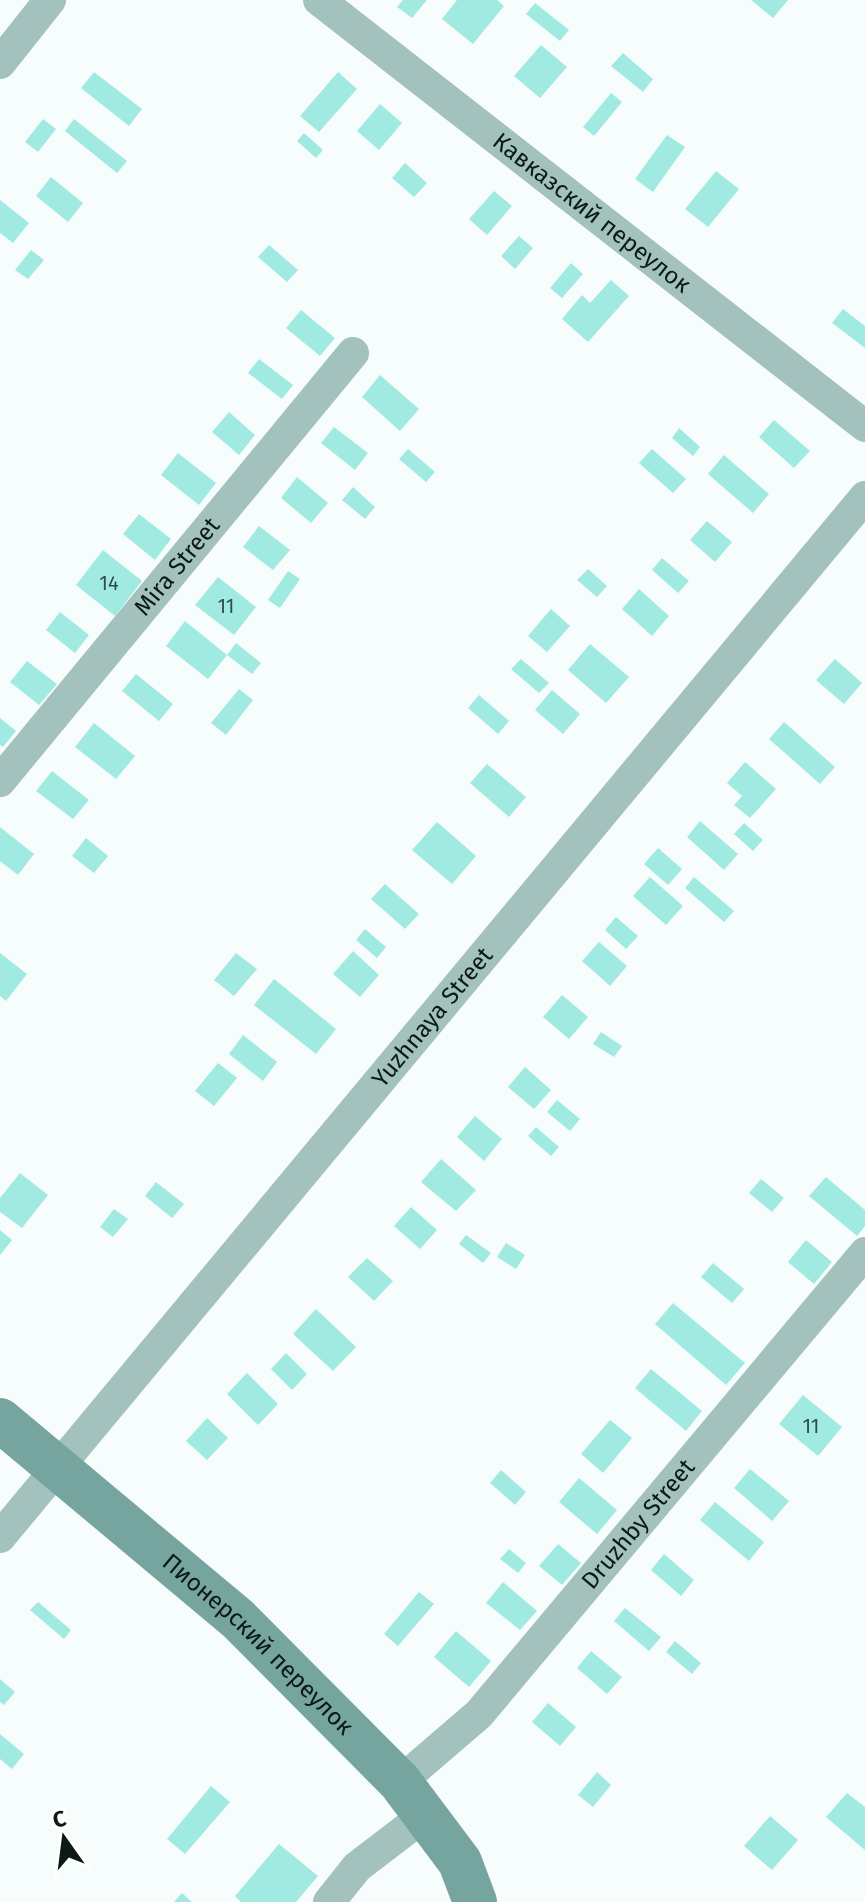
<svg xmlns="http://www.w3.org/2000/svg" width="865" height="1902" font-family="'Fira Sans',sans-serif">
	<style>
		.building { fill: #a0eae1 }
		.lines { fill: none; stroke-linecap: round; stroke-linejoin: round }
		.street { stroke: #a3c2bd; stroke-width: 32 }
		.secondary { stroke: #76a59f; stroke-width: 44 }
		.labels { text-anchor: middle; stroke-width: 8; stroke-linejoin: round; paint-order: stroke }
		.number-label { font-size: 20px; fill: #304d4a }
		.street-label { font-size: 24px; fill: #0b1917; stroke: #fff }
	</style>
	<rect width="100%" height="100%" fill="#f6fdfc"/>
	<path class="building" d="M403 0H427L412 18 397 7Z
		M457 0H497L504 6 473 44 442 19Z
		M751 0H788L773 18Z
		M535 3 569 30 560 41 526 14Z
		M541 45 567 67 540 98 514 76Z
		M623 53 653 79 643 92 611 66Z
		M94 72 142 109 129 126 81 88Z
		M338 72 357 89 319 132 300 116Z
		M611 93 622 102 594 136 583 127Z
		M380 104 402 123 379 150 357 131Z
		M43 119 56 129 38 152 25 142Z
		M74 119 127 161 117 173 65 131Z
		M304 133 323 150 316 158 297 141Z
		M667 135 685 147 653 192 635 179Z
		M405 163 427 183 414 197 392 178Z
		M716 171 739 189 708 227 685 209Z
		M51 177 83 203 68 222 36 196Z
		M494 191 512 206 487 235 469 219Z
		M0 200 29 223 13 243 0 233Z
		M519 236 533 248 515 269 501 256Z
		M269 245 298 270 287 282 258 257Z
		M31 250 44 260 28 279 15 270Z
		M571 263 583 274 562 298 550 288Z
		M611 280 629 296 588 342 562 319 582 295 590 303Z
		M843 309 865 326V348L832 323Z
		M301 310 335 338 320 356 286 328Z
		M259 359 293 385 282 399 248 373Z
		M380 375 419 409 400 431 362 397Z
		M229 412 255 435 239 455 212 432Z
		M774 420 810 451 794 468 759 437Z
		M334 427 368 453 355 470 321 443Z
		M679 428 700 447 693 456 672 438Z
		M408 449 435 472 426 482 399 459Z
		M652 449 686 479 673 493 639 463Z
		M178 453 216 483 199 505 161 475Z
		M724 455 769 494 753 513 708 474Z
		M297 477 328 503 311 523 281 498Z
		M353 487 375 507 365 519 342 500Z
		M139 514 171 539 155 560 123 534Z
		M707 521 732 542 715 562 690 540Z
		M259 526 290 550 273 570 243 547Z
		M103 550 142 581 115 616 76 585Z
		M662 558 689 581 678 593 652 570Z
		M588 569 607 586 597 597 577 580Z
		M288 571 300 579 280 608 268 600Z
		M218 577 256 607 234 635 195 605Z
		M639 589 669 616 652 636 622 609Z
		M551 609 570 626 547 652 528 636Z
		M60 612 89 635 75 653 46 630Z
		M185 621 227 655 208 679 166 646Z
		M236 643 261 663 252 674 227 655Z
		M590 644 629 677 606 703 568 670Z
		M521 659 549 683 539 693 511 669Z
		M835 659 862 683 844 704 816 680Z
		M27 661 57 684 39 705 10 682Z
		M136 674 173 704 159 721 122 691Z
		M239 689 253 700 226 735 211 723Z
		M552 690 580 714 563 734 535 710Z
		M479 695 509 721 498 734 468 708Z
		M0 718 16 731 3 747 0 745Z
		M784 722 835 767 820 784 769 739Z
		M94 723 135 756 116 779 75 747Z
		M745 762 776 789 750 818 734 805 742 796 727 783Z
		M487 764 526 797 509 817 470 783Z
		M52 771 89 800 73 819 36 791Z
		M700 821 738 854 724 870 687 837Z
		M437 822 476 856 452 884 412 850Z
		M744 823 763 840 753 851 734 834Z
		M0 827 34 854 18 875 0 861Z
		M86 838 108 856 94 873 72 856Z
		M658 848 682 869 668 885 644 864Z
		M650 877 683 906 666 925 633 896Z
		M694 877 734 911 724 922 685 888Z
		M385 884 419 914 405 929 371 899Z
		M616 917 638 936 626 949 605 930Z
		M365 929 386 947 377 958 356 940Z
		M599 942 627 966 610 986 582 961Z
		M353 951 379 975 360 997 333 974Z
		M0 953 27 974 6 1001 0 996Z
		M236 953 257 969 234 996 214 980Z
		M274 979 336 1029 316 1054 254 1005Z
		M562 995 588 1017 569 1039 543 1017Z
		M601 1032 622 1046 614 1057 593 1044Z
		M243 1035 277 1062 263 1081 229 1054Z
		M218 1063 237 1078 214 1106 195 1091Z
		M525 1067 551 1090 534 1109 508 1087Z
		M557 1100 580 1119 570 1131 547 1112Z
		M475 1116 502 1139 484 1161 457 1137Z
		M536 1127 559 1147 551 1156 528 1136Z
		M441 1159 476 1190 456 1211 421 1182Z
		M20 1173 48 1195 22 1228 0 1212V1198Z
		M826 1177 865 1210V1226L857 1236 809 1196Z
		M761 1179 784 1198 772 1212 749 1193Z
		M156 1182 184 1204 172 1218 145 1196Z
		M411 1207 437 1230 420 1249 394 1226Z
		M114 1209 128 1219 113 1237 100 1227Z
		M0 1230 12 1240 0 1255Z
		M466 1235 491 1253 483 1263 459 1244Z
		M806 1240 832 1262 814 1284 788 1262Z
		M506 1243 525 1255 516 1269 497 1257Z
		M367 1258 393 1281 374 1301 348 1277Z
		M713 1263 744 1289 732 1303 701 1277Z
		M673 1303 745 1363 726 1385 655 1324Z
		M316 1309 356 1347 333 1371 293 1334Z
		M286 1353 307 1374 292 1390 271 1369Z
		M651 1369 702 1411 686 1431 635 1388Z
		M247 1373 278 1404 258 1425 227 1394Z
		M803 1395 842 1427 818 1456 779 1424Z
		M207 1418 228 1438 207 1460 186 1441Z
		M610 1420 632 1438 603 1473 581 1454Z
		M750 1469 789 1501 772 1521 734 1488Z
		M501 1470 526 1492 515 1505 490 1483Z
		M579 1478 617 1510 597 1534 559 1502Z
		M715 1502 764 1542 749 1561 700 1520Z
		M558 1544 581 1563 562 1585 539 1566Z
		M509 1549 526 1563 518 1573 500 1559Z
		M664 1554 694 1580 681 1596 651 1570Z
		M503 1582 537 1611 520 1630 486 1603Z
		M419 1592 434 1604 398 1646 384 1634Z
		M38 1602 71 1630 64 1639 30 1610Z
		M625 1608 661 1637 649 1651 614 1621Z
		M456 1631 491 1661 469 1687 434 1657Z
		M675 1641 701 1663 692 1674 666 1652Z
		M591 1651 622 1677 607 1694 577 1668Z
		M0 1679 15 1692 4 1705 0 1702Z
		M548 1703 576 1727 560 1746 532 1722Z
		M0 1734 24 1754 12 1769 0 1759Z
		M597 1772 611 1785 593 1807 578 1795Z
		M211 1786 230 1802 185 1854 167 1839Z
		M847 1793 865 1807V1850L826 1817Z
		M770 1816 798 1840 772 1870 744 1846Z
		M279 1844 318 1876 296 1902H241L235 1896Z
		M182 1893 192 1902H174Z"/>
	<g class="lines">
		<g class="street">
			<path id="s1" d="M319 0 865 426"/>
			<path d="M0 63 50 0"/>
			<path id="s2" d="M0 781 353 353"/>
			<path id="s3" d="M0 1537 865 497"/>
			<path id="s4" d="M400 1782 479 1714 865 1253"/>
			<path d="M329 1902 357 1867 425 1815"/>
		</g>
		<path class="secondary" id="s5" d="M0 1420 238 1619 400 1782 460 1862 475 1902"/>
	</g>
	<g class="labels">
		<g class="number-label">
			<text x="109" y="590">14</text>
			<text x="226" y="613">11</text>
			<text x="811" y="1433">11</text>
		</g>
		<g class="street-label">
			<text dy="8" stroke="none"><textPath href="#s1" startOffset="346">Кавказский переулок</textPath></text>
			<text dy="8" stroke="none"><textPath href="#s2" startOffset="278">Mira Street</textPath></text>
			<text dy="8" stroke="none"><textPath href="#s3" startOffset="676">Yuzhnaya Street</textPath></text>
			<text dy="8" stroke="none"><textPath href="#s4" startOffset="352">Druzhby Street</textPath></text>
			<text dy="8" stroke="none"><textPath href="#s5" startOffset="342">Пионерский переулок</textPath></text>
		</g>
	</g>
	<g transform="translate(64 1838) rotate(346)" stroke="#ffffff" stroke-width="6" paint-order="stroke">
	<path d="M0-6L14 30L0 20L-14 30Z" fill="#0b1917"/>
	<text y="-12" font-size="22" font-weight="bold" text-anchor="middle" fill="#0b1917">С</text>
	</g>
</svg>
